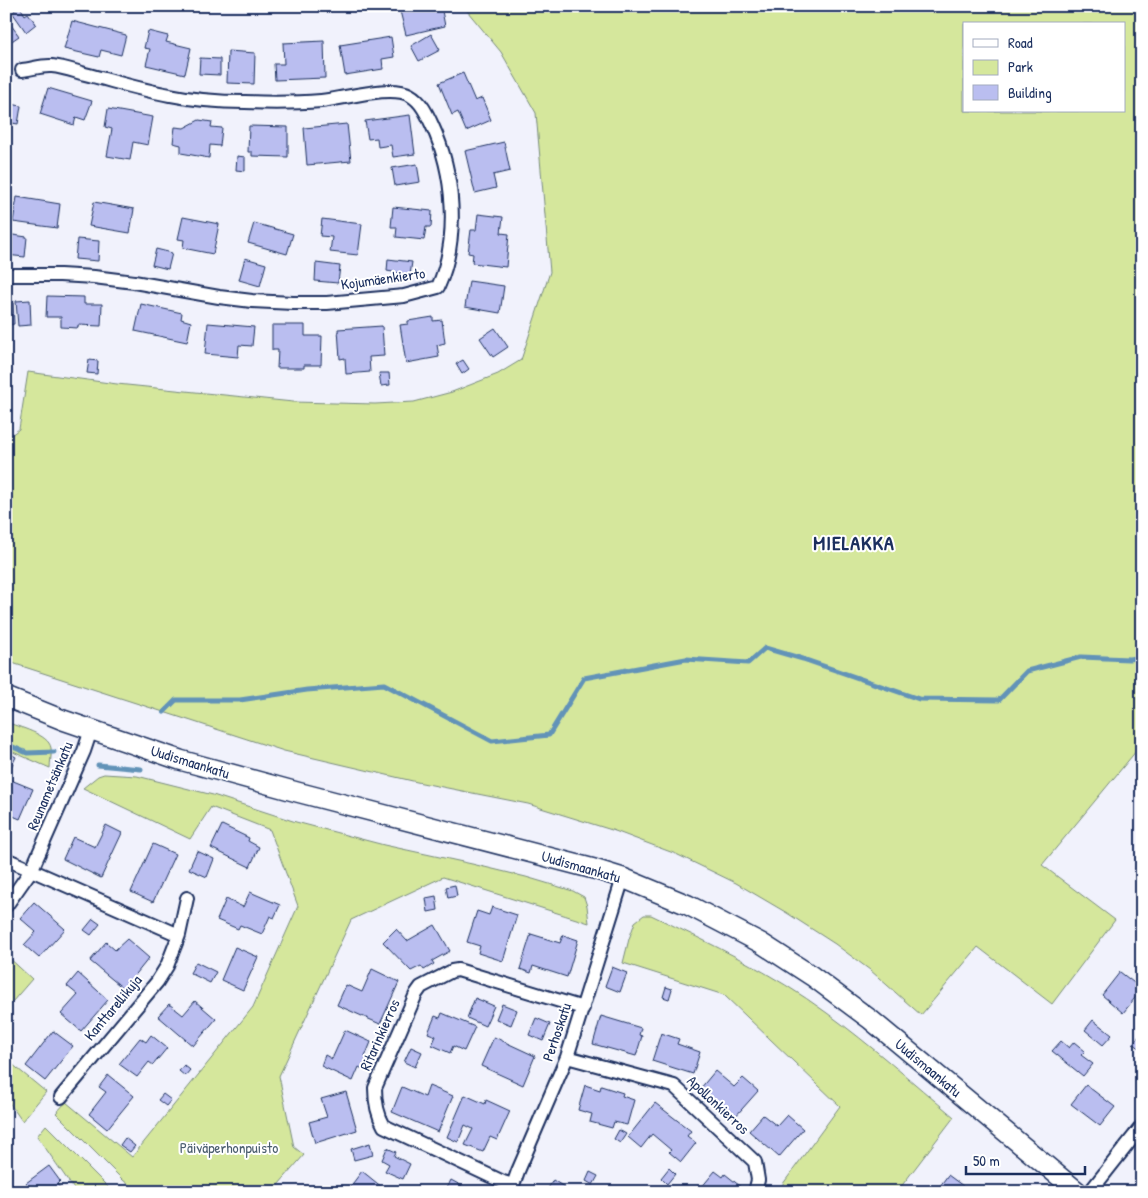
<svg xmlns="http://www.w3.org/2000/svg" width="1148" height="1198" font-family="'Patrick Hand',sans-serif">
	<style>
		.green { fill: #d5e79c; stroke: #788b7d; fill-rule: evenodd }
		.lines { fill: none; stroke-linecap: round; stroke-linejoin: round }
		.stream { stroke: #6293b8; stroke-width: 5 }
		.building { fill: #babef0; stroke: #1b2f5e }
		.street-casing { stroke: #1b2f5e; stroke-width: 16 }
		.secondary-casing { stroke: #1b2f5e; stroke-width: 22 }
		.street { stroke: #fff; stroke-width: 12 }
		.secondary { stroke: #fff; stroke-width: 19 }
		.labels { text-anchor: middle; stroke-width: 4; stroke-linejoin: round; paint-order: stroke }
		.street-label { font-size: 15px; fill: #1b2f5e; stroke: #fff }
		.park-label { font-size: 15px; fill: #4a5d6e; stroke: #fff }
		.district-label { font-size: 20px; font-weight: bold; letter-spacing: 1px; fill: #1b2f5e; stroke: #fff }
	</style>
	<rect width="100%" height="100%" fill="#f1f2fc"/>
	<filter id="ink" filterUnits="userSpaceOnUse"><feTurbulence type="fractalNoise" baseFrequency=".02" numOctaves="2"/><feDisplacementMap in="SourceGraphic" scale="10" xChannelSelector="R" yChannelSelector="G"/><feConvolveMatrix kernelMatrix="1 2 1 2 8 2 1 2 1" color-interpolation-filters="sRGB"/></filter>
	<g filter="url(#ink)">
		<path class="green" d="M463 6H1142V744L1042 865 1115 920 1052 1004 978 947 921 1015 870 970 835 944 787 913 736 883 676 854 615 831 528 804 417 782 284 751 6 661V439L19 429 28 372 117 384 293 402 375 404 414 402 452 392 498 374 521 360 550 272 536 113 501 52ZM964 24H1124V111H964Z
			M6 722C18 727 49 734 51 748 52 754 50 762 50 768L6 749Z
			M104 774 137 776 213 795 296 822 384 845 472 864 526 877 573 891 584 897 587 906 589 923 443 877 351 920 279 1076 294 1147 304 1155 272 1192H132L134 1189 123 1180 56 1113 66 1102 132 1157 253 1007 298 906 270 830 211 807 190 839 83 788 98 776Z
			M644 915H651C712 944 773 973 827 1013 871 1045 912 1082 954 1117L897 1192H777L840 1106 724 995 623 963 629 939 635 922Z
			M6 955 32 979 6 1009Z
			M6 1059 46 1092 22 1121 6 1098Z
			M46 1125 113 1192H76L37 1136Z"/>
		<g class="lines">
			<path class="stream" d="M164 712 176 700H240L307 690 384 684 492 741 549 735 584 678 686 659 748 663 765 648 803 659 919 699 999 700 1027 671 1081 657 1129 659 1142 657
				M6 744 27 753 54 752
				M98 765 141 769"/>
		</g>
		<path class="building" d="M401 6H441L445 26 406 35 399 7Z
			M20 7 25 15 28 13 36 24 26 32 12 12Z
			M6 18 19 36 6 45Z
			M72 21 126 35 121 55 101 50 99 57 64 49Z
			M148 31 168 36 166 42 191 48 185 74 146 65 150 49 144 48Z
			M431 34 440 50 419 61 411 46Z
			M391 37 394 57 382 59 383 69 345 75 340 45Z
			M324 41 325 78 275 80 274 64H284L283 43Z
			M228 51 255 53 254 84 227 83Z
			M200 58 220 59V75L199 74Z
			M463 73 475 101 482 98 491 120 466 131 458 112 452 115 439 83Z
			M48 88 92 101 85 120 76 117 74 125 40 114Z
			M6 103 21 106 18 124 12 123 9 138 6 137Z
			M108 109 153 117 148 145 133 142 130 160 107 156 112 129 105 127Z
			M410 115 415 154 393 157 391 145 378 147 377 138 368 139 365 121Z
			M199 120 212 122 211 127 222 128 220 146 210 145 209 158 181 153V145L173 143 175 127 184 128Z
			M347 124 351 161 307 165 304 128Z
			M249 126 288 127V157L252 156V152H248Z
			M504 142 510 171 493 175 496 188 475 193 465 151Z
			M237 156 245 157V171L236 170Z
			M417 164 420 182 395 186 392 168Z
			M17 197 60 204 57 228 13 222Z
			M94 202 134 209 130 233 89 226Z
			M393 207 432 211 431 227H426L424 240 396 237 397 227H391Z
			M478 214 503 217 501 233 509 234 506 267 472 263 473 254 468 253 471 230H476Z
			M183 217 219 224 213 254 183 248 184 240 178 239Z
			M322 219 362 224 358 255 330 252 332 237 320 236Z
			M254 223 293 234 287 254 248 243Z
			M6 234 27 237 25 257 6 255Z
			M77 239 99 241 98 261 75 259Z
			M156 249 172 253 168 269 152 265Z
			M245 258 266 264 260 286 239 280Z
			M388 259 412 262 410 275 387 271Z
			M316 263 340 266 338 283 315 281Z
			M469 281 504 286 500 313 465 307Z
			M47 296 84 297V304H102L101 326 78 325V328L61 327V317H46Z
			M30 300 31 325 18 326 16 301Z
			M13 301 14 324 8 325V328H6V302Z
			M141 304 182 313 181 319 191 322 187 342 135 331Z
			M433 317V321L442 320 445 343 437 345 439 357 406 363 400 325 408 324V321Z
			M208 323 254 327 252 346 239 345 238 357 205 354Z
			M272 325H305V336H322L321 365H304V368H277L278 350H272Z
			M382 326 384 356 369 357 370 372 346 374 345 358 340 359 338 329Z
			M495 328 508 347 493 357 480 338Z
			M89 360 98 361 97 374 87 373Z
			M463 360 469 369 462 374 456 364Z
			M379 373H389L390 385 381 386Z
			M7 752 16 757 10 769 6 767Z
			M6 778 33 789 20 819 13 816 6 831Z
			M106 825 122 833 101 878 63 859 73 837 95 847Z
			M222 825 249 838 248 841 259 847 250 867 211 848Z
			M153 844 175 854 153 902 131 892Z
			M197 851 214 859 207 877 189 869Z
			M455 885 457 896 448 898 446 887Z
			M250 892 280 905 274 918 270 916 262 934 240 925 238 929 217 920 226 899 243 907Z
			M436 896 438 910 428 912 426 898Z
			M34 902 65 929 39 958 24 945 36 932 20 918Z
			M492 907 517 915 503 961 478 953 480 946 467 942 477 911 489 915Z
			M93 919 100 924 91 935 84 930Z
			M435 925 450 951 432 961 434 964 424 970 421 966 411 971 383 942 396 929 407 941Z
			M531 934 560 943 563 935 578 940 567 977 533 966 531 973 520 969Z
			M127 939 149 958 124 989 90 961 106 942 115 950Z
			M235 947 258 957 243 990 221 980Z
			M196 962 216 972 210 983 190 973Z
			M612 967 627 973 620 992 605 986Z
			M372 969 399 982 380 1024 337 1005 346 985 362 992Z
			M1120 972 1142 989 1123 1013 1102 995Z
			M78 973 108 1000 81 1031 61 1014 78 995 67 986Z
			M666 987 672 989 669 999 663 997Z
			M475 998 494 1006 485 1026 467 1018Z
			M195 1001 216 1019 193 1046 158 1016 169 1004 183 1015Z
			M502 1004 517 1010 511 1025 496 1019Z
			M442 1013 475 1027 464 1051 453 1046 450 1053 432 1045 436 1036 428 1033 435 1016 440 1018Z
			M601 1016 641 1028 639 1035 642 1036 636 1056 593 1044Z
			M536 1018 550 1024 543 1041 529 1035Z
			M1093 1020 1112 1035 1103 1045 1085 1030Z
			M345 1030 371 1042 365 1057 368 1058 363 1069 359 1067 353 1081 321 1066 325 1055 332 1059Z
			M53 1031 73 1046 45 1081 26 1066Z
			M661 1033 679 1039 677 1044 700 1052 693 1074 652 1061Z
			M1142 1033V1050L1133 1043Z
			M151 1035 167 1048 153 1065 149 1062 137 1077 119 1064 140 1038 146 1042Z
			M494 1037 535 1056 523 1085 481 1066Z
			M1061 1041 1069 1048 1074 1042 1085 1051 1081 1055 1093 1064 1083 1076 1052 1051Z
			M411 1047 422 1052 415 1067 404 1062Z
			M184 1065 190 1070 185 1076 179 1071Z
			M715 1071 734 1087 743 1078 758 1091 734 1118 700 1089Z
			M108 1075 134 1096 107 1129 89 1114 106 1092 99 1087Z
			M585 1085 600 1090 601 1086 623 1093 622 1096 634 1100 627 1125 614 1122 612 1128 590 1122 592 1114 578 1110Z
			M1086 1085 1115 1107 1100 1126 1071 1104Z
			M429 1086 453 1096 438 1132 392 1112 402 1087 425 1097Z
			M346 1092 357 1130 315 1143 309 1122 327 1117 321 1099Z
			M163 1094 171 1100 166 1106 158 1100Z
			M465 1095 485 1104 486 1100 510 1111 497 1140 490 1137 483 1152 465 1145 473 1129 465 1125 458 1142 447 1137Z
			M655 1103 691 1131 687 1136 696 1143 681 1162 669 1152 671 1150 652 1134 641 1148 628 1137Z
			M763 1115 777 1126 787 1115 803 1129 779 1157 749 1131Z
			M619 1130 626 1134 620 1143 614 1139Z
			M125 1138 135 1146 130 1152 120 1145Z
			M370 1143 373 1155 354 1160 351 1149Z
			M387 1148 396 1152 394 1156 410 1164 403 1179 385 1171 389 1164 382 1160Z
			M49 1166 60 1181 57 1184 63 1192H32L26 1183Z
			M669 1168 675 1174 667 1184 661 1178Z
			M362 1171 388 1192 347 1191Z
			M715 1171 723 1177 725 1174 740 1186 736 1192H705L701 1188Z
			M590 1172 598 1176 593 1185 586 1181Z
			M948 1175 963 1186 958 1192H947L940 1186Z
			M451 1180 462 1186 460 1192H445Z
			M553 1180 564 1187 563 1190 566 1192H546Z"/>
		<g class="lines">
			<g class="street-casing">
				<path id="street" d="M6 275H60L94 277 134 282 219 297 252 301 293 303H327L404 296 438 287C460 238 454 172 432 125 427 114 421 101 410 95 391 84 344 99 321 101 296 103 270 103 245 102 220 102 194 100 170 95 141 90 113 81 85 74 74 71 63 67 52 66 42 65 32 69 22 70
					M6 859 179 935 187 898
					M6 906 32 869 84 751 91 730
					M567 1057 674 1086 755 1162 758 1180 755 1192
					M61 1097 157 982 167 966 179 935
					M513 1185 503 1182 384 1126C377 1114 375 1101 375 1088L416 994 421 987 452 971 458 970 583 1008
					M513 1192V1185L518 1171 567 1057 623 878
					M1090 1192 1142 1126"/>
			</g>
			<g class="secondary-casing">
				<path id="secondary" d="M6 697 63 720 180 760 297 792 594 869 623 878 688 905 761 943 812 976 871 1020 1078 1192"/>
			</g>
			<use href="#street" class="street"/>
			<use href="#secondary" class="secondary"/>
		</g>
	</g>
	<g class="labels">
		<g class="street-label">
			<text transform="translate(383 279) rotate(-8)" y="5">Kojumäenkierto</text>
			<text transform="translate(190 762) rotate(17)" y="5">Uudismaankatu</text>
			<text transform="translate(50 786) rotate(-67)" y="5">Reunametsänkatu</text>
			<text transform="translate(581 867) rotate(16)" y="5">Uudismaankatu</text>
			<text transform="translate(113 1008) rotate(-50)" y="5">Kanttarellikuja</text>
			<text transform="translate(557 1032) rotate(-71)" y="5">Perhoskatu</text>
			<text transform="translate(380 1035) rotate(-66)" y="5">Ritarinkierros</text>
			<text transform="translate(928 1068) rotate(40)" y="5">Uudismaankatu</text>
			<text transform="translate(718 1105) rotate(43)" y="5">Apollonkierros</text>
		</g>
		<g class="park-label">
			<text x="229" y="1153">Päiväperhonpuisto</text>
		</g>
		<g class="district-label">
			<text x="854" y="550">MIELAKKA</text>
		</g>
	</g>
	<rect width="1148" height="1198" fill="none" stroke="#fff" stroke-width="25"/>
	<rect x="12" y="12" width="1123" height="1173" fill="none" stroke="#1b2f5e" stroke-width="2" filter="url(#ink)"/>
	<rect x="963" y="22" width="162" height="90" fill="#ffffff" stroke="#a4acbf"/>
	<rect x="973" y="39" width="25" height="8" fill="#ffffff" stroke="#a4acbf"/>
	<text x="1008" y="48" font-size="15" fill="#1b2f5e">Road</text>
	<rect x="973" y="60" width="25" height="15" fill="#d5e79c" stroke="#a4acbf"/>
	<text x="1008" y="72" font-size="15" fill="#1b2f5e">Park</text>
	<rect x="973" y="85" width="25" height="15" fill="#babef0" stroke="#a4acbf"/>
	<text x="1008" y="98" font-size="15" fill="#1b2f5e">Building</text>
	<path d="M966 1166v8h119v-8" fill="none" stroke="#1b2f5e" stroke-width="2.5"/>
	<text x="973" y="1166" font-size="15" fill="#1b2f5e" stroke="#ffffff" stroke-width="4" paint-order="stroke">50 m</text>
</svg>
